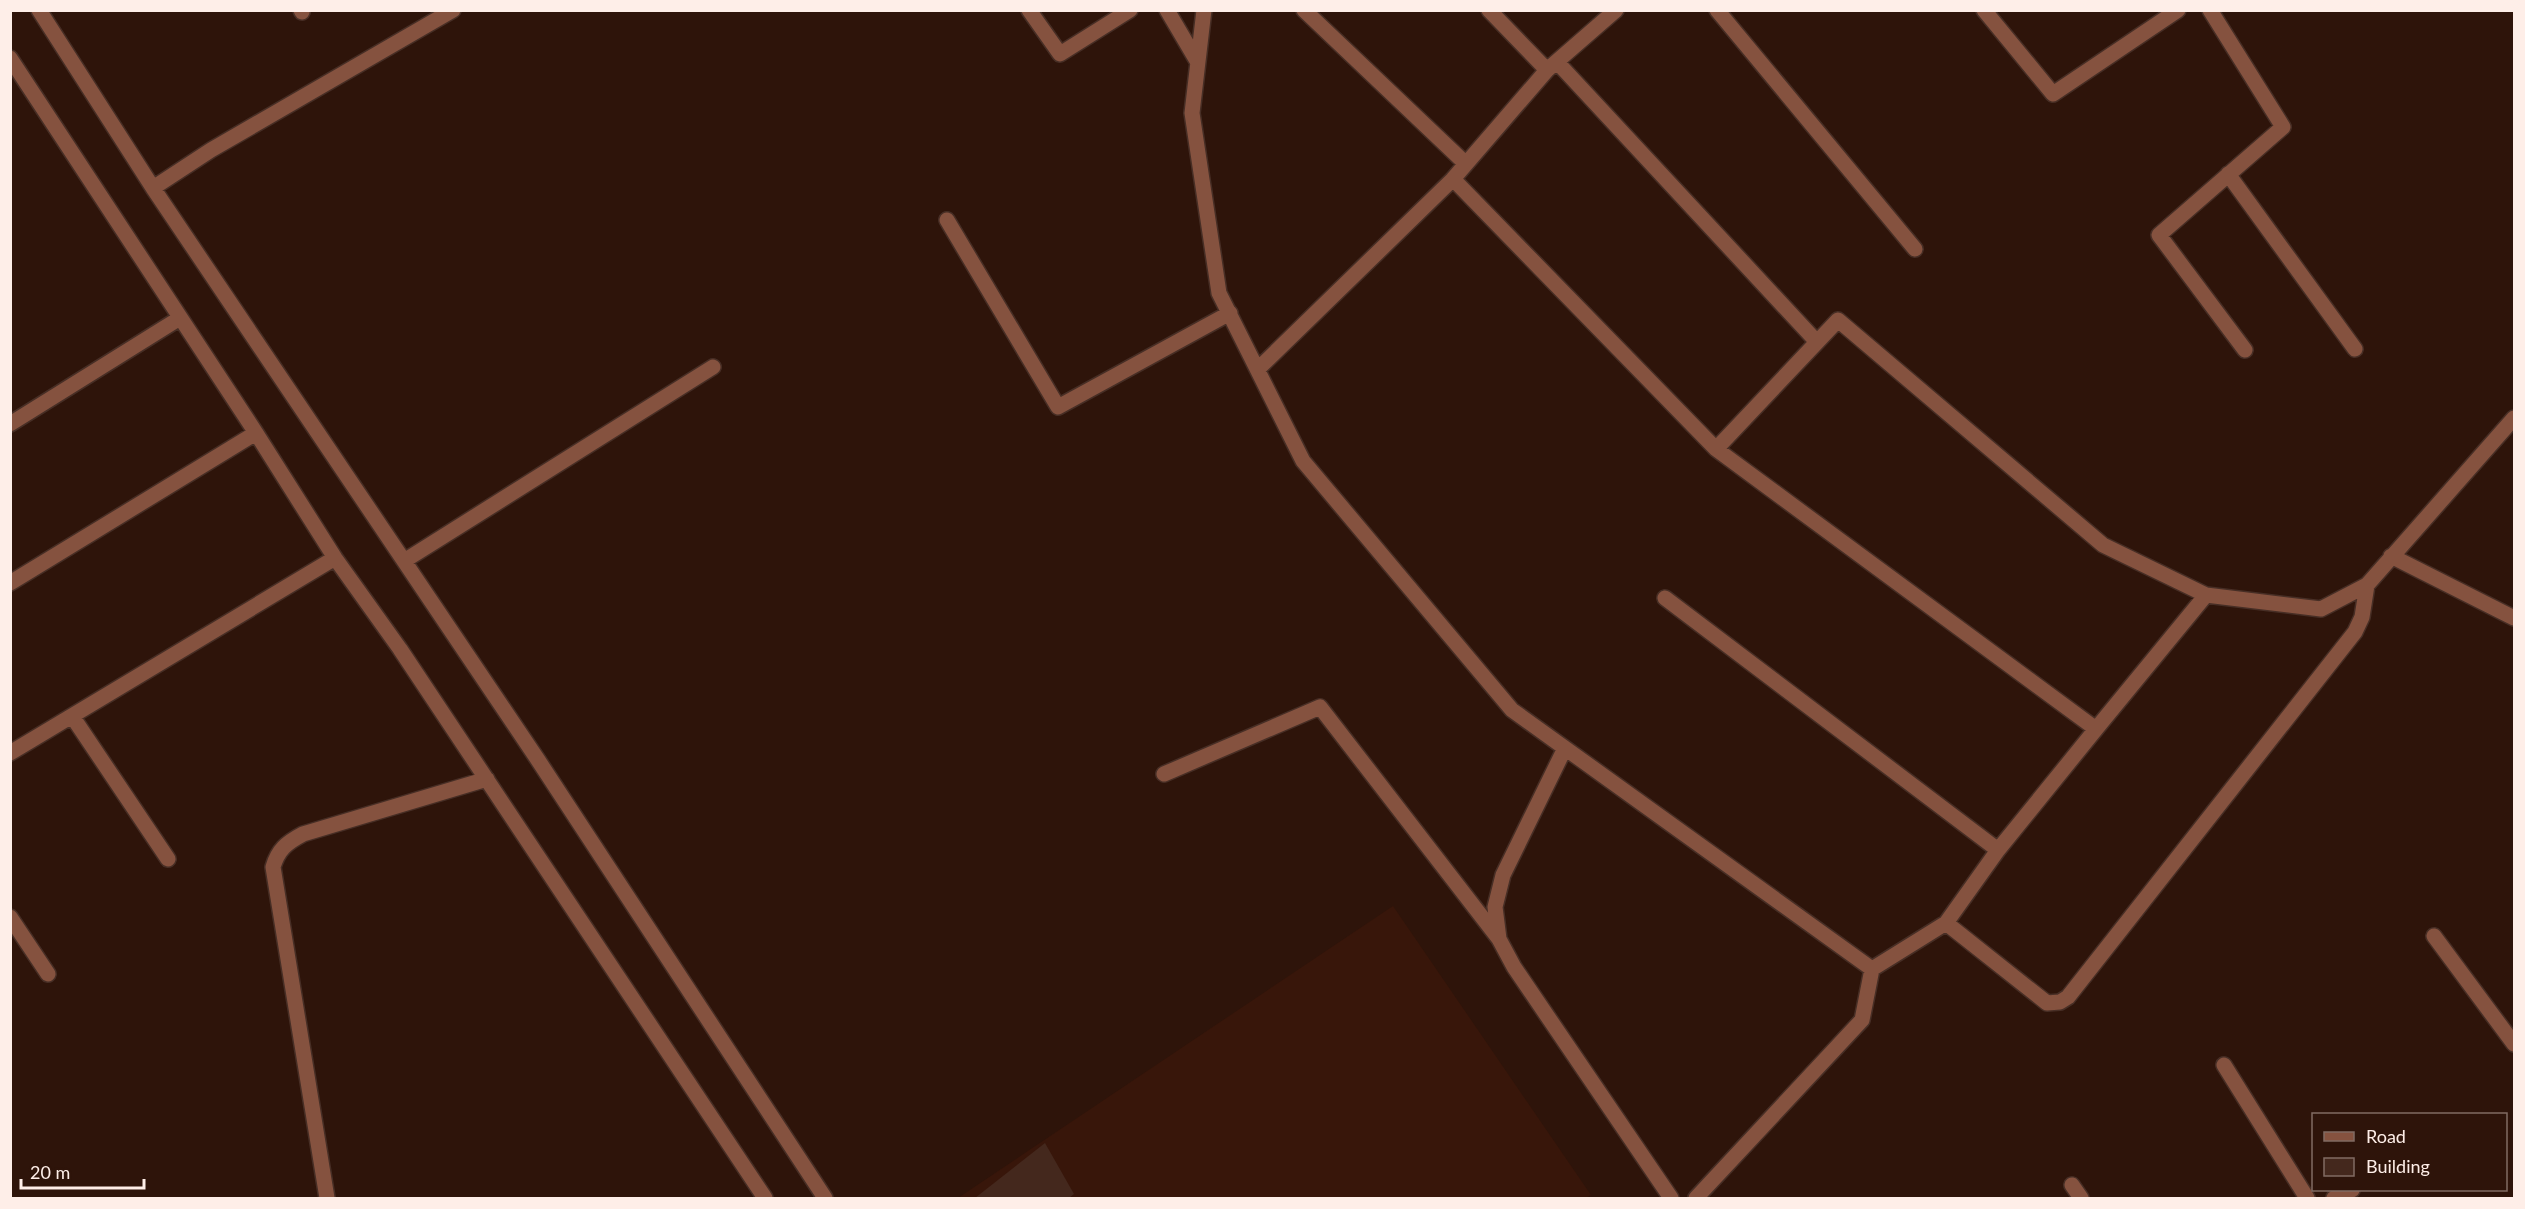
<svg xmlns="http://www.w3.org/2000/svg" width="2525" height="1209" font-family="Lato,sans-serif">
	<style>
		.built { fill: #38160a }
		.building { fill: #44281d }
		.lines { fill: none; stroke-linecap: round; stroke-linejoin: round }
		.minor-casing { stroke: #472e25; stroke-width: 18 }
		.minor { stroke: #85523f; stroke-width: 15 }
	</style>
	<rect width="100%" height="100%" fill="#2e140a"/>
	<path class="built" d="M1393 906 1591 1195 1586 1198H958Z"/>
	<path class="building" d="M1045 1143 1074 1194 1069 1198H975Z"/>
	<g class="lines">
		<g class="minor-casing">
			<path id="minor" d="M39 10 153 188 538 760 825 1198
				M301 10 302 12
				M1029 10 1060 54 1130 10
				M1167 10 1197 61
				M1204 10 1192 113 1219 293 1303 461 1512 710 1872 969 1946 923 2047 1003 2060 1002 2068 997 2355 632 2362 617 2367 585
				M1304 10 1466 164
				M1489 10 1547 70
				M1616 10 1547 70 1453 179 1716 449 2096 729 1998 850 1946 923
				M1717 10 1915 249
				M1984 10 2053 94 2178 10
				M2210 10 2283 127 2159 235 2245 350
				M10 58 256 433 335 558 400 649 765 1198
				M1557 62 1817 342
				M2228 174 2355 349
				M153 188 211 150 453 10
				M947 220 1058 407 1230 313
				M1258 369 1453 179
				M10 424 180 318
				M1716 449 1838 320 2103 545 2206 595 2321 609 2367 585 2514 418
				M2391 556 2514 618
				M404 561 713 367
				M10 583 256 433
				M1665 598 1998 850
				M72 716 168 859
				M2096 729 2206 595
				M1565 748 1503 875 1495 907 1499 939 1514 967 1671 1198
				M10 753 335 558
				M1164 774 1320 707 1499 939
				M10 917 48 974
				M2434 936 2514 1044
				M2224 1065 2307 1198
				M2072 1185 2081 1198
				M327 1198 273 867C278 850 286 843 303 834L487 779
				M1696 1198 1862 1020 1872 969
				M2334 1198 2352 1190"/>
		</g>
		<use href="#minor" class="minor"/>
	</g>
	<rect width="2525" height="1209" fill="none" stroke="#feeee8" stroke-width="24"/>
	<rect x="2312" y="1113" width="195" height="78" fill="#2e140a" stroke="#816b63" stroke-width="1.5"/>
	<rect x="2324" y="1132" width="30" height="9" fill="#85523f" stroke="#816b63" stroke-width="1.5"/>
	<text x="2366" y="1143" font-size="18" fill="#feeee8">Road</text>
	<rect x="2324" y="1158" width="30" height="18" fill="#44281d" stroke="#816b63" stroke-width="1.5"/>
	<text x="2366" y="1173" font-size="18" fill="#feeee8">Building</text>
	<path d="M21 1179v9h123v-9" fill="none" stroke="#feeee8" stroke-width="3"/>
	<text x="30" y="1179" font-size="18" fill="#feeee8" stroke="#2e140a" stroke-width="4.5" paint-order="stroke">20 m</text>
</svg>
